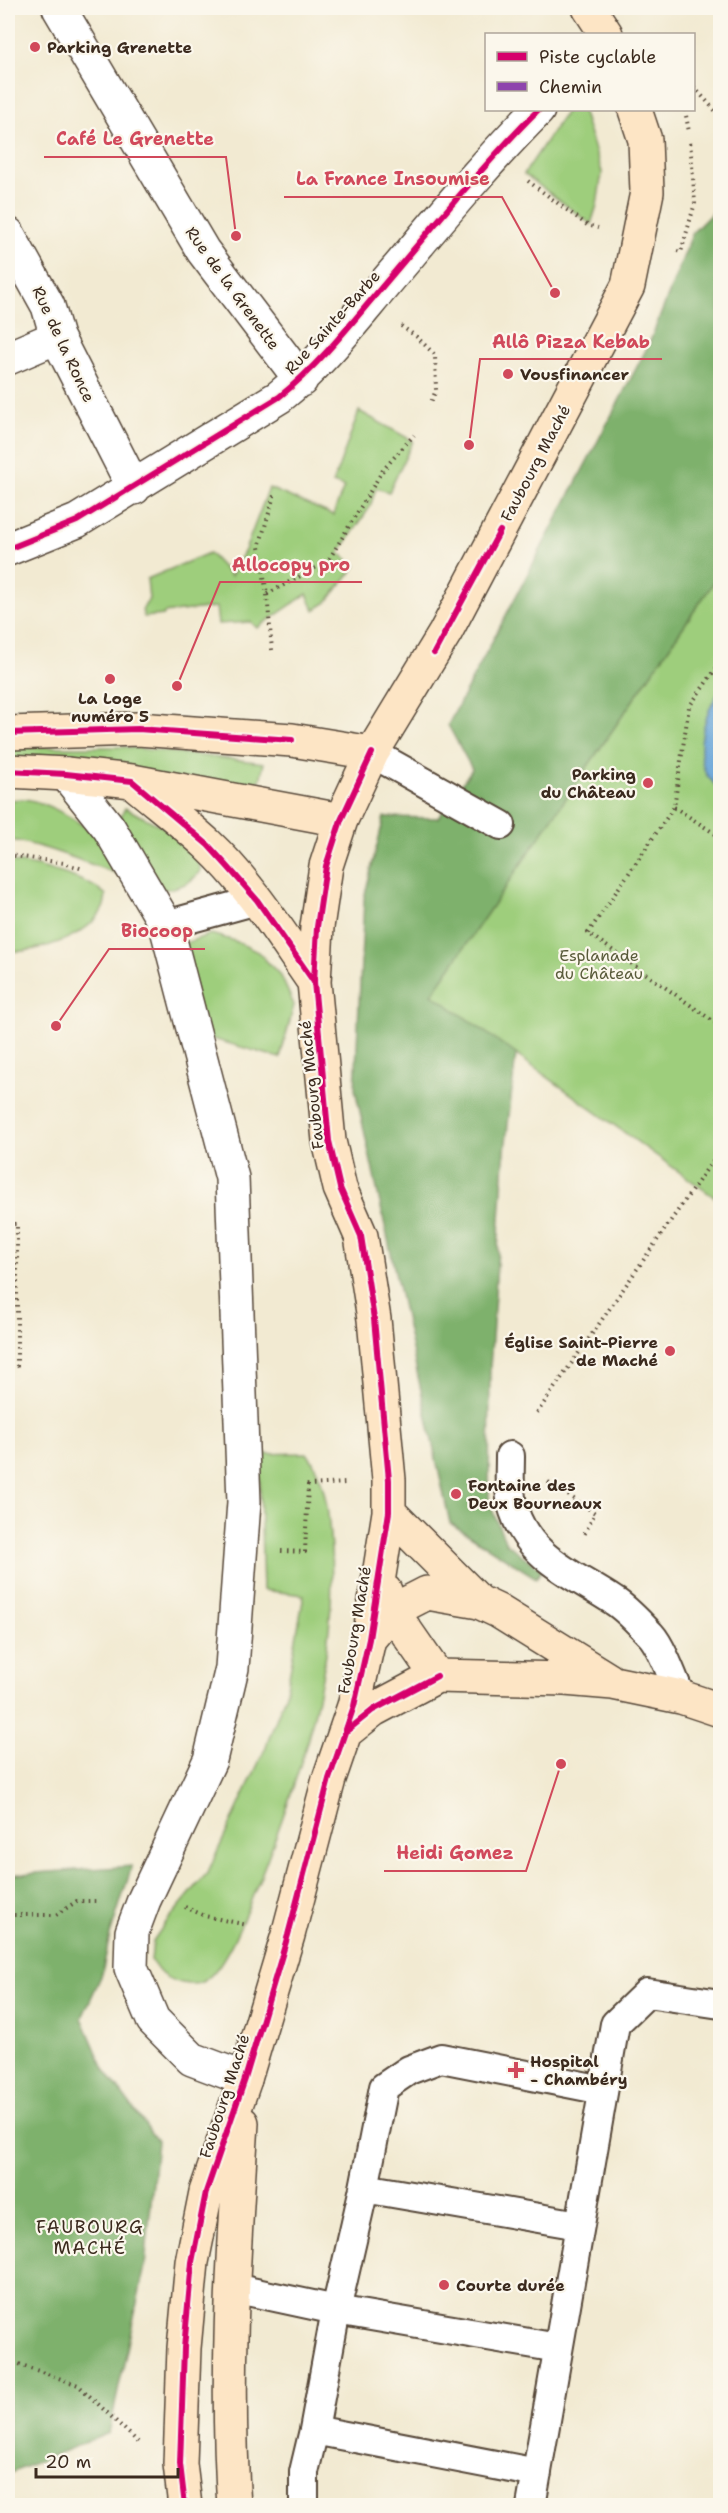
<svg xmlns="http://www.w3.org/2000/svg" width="728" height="2513" font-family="'Shantell Sans',sans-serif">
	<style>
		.green { fill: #9ece7c; stroke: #6c7c4d; stroke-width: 1.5 }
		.forest { fill: #7eb16c; stroke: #5c6e45; stroke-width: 1.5 }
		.water { fill: #66a4d8; stroke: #50677b; stroke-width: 1.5 }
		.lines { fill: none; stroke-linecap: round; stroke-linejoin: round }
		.lane-casing { stroke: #564739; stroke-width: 32 }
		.street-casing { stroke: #564739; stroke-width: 36 }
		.secondary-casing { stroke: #564739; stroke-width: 36 }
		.path { stroke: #564739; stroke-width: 4; stroke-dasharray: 1.5 4.5; stroke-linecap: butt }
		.lane { stroke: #fff; stroke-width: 28 }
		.street { stroke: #fff; stroke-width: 33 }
		.secondary { stroke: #fde5c5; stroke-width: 33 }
		.quiet { stroke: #8e44ad; stroke-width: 4.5; stroke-dasharray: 9 4.5; stroke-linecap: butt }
		.cycleway-casing { stroke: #fbf7ec; stroke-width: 10 }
		.cycleway { stroke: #d6006c; stroke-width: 6 }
		.poi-dot { fill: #d1495b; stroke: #fbf7ec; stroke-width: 2 }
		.labels { text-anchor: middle; stroke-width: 4.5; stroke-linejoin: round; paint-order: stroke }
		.poi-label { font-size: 16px; font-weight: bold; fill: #3b2a1e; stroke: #fbf7ec; text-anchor: start }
		.street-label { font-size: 16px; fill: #3b2a1e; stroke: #fbf7ec }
		.park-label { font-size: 16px; fill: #595b3a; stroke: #fbf7ec }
		.neighbourhood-label { font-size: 18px; letter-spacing: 1.5px; fill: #3b2a1e; stroke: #fbf7ec }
		.leader { fill: none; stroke: #d1495b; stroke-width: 2 }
		.callout-dot { fill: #d1495b; stroke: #fbf7ec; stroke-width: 2 }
		.callout-label { font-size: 18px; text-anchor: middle; font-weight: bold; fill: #d1495b; stroke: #fbf7ec; stroke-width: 4.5; stroke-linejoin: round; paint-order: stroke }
	</style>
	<rect width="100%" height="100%" fill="#fbf7ec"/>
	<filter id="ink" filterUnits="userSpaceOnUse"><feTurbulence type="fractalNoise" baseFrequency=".0167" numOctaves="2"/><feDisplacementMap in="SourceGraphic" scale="12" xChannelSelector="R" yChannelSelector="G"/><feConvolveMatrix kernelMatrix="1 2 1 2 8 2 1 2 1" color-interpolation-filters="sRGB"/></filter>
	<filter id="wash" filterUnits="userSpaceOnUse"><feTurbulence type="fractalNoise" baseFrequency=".008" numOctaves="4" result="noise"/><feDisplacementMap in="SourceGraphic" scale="24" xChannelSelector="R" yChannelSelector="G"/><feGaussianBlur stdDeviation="1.35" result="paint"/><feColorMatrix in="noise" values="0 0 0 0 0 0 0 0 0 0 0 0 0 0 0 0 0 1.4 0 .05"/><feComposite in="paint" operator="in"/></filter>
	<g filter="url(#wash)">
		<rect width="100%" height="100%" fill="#f2ead2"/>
		<path class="green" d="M567 110H582L602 172 597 205 591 224 524 174Z
			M359 411 413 441 389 492 376 488 370 507 339 553 356 566 326 603 314 610 307 594 257 628 251 622 218 624 216 607 164 613V615L144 617 142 610 149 599 147 579 209 553 231 576 245 550 269 488 333 515 344 487 333 483Z
			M720 573V1190L714 1197 432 994Z
			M8 747H126L264 763 260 780 243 788 8 757Z
			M24 799C48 802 93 827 107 848 112 855 115 865 119 874 82 862 48 846 10 840V800Z
			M125 808 163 827 192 848 201 870C191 884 180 887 163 890L120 818Z
			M8 862C31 862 90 879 106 895 105 899 105 905 103 908 90 936 36 954 8 951Z
			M211 934 235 941 258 952 281 976 294 1005 280 1058 209 1038 171 948Z
			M307 1453C324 1476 328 1507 330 1535 341 1658 301 1775 256 1888 246 1912 225 1971 202 1982 192 1987 172 1982 163 1975 158 1972 155 1965 151 1961L153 1941 164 1925 208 1872 265 1749 286 1693 304 1595 263 1590 259 1454Z"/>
		<path class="forest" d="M720 205V573L432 994 516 1054 504 1160 490 1368 489 1502 506 1543 542 1570 536 1578 450 1523 355 1089 364 898 384 817 438 818 472 769 448 725 649 344 693 232Z
			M132 1866 110 1935 102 1974 82 2018 104 2069 157 2141 145 2266 109 2433 8 2474V1875Z"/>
		<path class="water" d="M720 691V777L715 785C712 781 708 777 706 774 694 749 705 711 720 691Z"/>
	</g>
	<g filter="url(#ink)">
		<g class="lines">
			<g class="lane-casing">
				<path id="lane" d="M372 753 501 825
					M166 925 257 900
					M510 1456C510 1474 508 1493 514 1511 530 1559 575 1575 614 1601 627 1609 640 1624 651 1635 662 1647 674 1681 681 1697
					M364 2188 579 2225
					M233 2288 336 2310 558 2348
					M314 2430 537 2473
					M304 2506V2472L314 2430 336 2310 364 2188 384 2087 409 2070 441 2058 603 2090
					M531 2506 615 2024 647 1993 720 2004"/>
			</g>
			<g class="street-casing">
				<path id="street" d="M59 8 203 251 301 380
					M8 234 48 306 57 337 134 488
					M8 358 57 337
					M8 549 77 521 279 397C318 366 350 325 382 287 433 227 483 165 538 110
					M66 774 109 828 166 925 232 1178 244 1502 232 1668 210 1760 144 1900 132 1932 131 1968 153 2020 192 2059 245 2079"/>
			</g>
			<g class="secondary-casing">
				<path id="secondary" d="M589 8 606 34
					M8 733 138 729 292 740 372 753
					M8 771 66 774 132 781 341 820
					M133 782C158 803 184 823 207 844 250 884 281 935 314 982
					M389 1512 479 1602
					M385 1591 392 1611 437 1676
					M369 1639 392 1611 427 1593 479 1602 498 1611 609 1680
					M348 1730 373 1710 437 1676 565 1679 613 1683 681 1697 720 1710
					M185 2506 180 2464 184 2348 192 2262 206 2192 245 2079 288 1935 329 1779 354 1706 369 1639 389 1512V1480L374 1319 361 1236 340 1188 329 1141 314 982 317 927 326 866 341 820 372 753 445 633 628 286 647 192 645 140 635 110
					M234 2506C225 2378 234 2250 242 2123"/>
			</g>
			<path class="path" d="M694 87 720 116
				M685 110 689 132
				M528 181 587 225 598 228
				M677 251 681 252 695 203 690 140
				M401 326 417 337 435 355 436 390 430 405
				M267 594 328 561 383 470 414 435
				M272 650 267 594 259 547 275 492
				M720 663 689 707 674 807 588 933 720 1026
				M674 807 720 837
				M8 855 64 863 83 869
				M8 1224H17V1366L8 1367
				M537 1413 720 1150
				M548 1482 595 1513 583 1537
				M281 1551 305 1552 308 1485 346 1483
				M185 1907 205 1916 247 1925
				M8 1915H56L77 1901H98
				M8 2360 78 2385 138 2442"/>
			<use href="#lane" class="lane"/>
			<use href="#street" class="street"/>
			<use href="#secondary" class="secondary"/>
			<path class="quiet" d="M589 8H590"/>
			<g class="cycleway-casing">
				<path id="cycleway" d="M8 549 77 521 279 397C318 366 350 325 382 287 433 227 483 165 538 110
					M434 653 500 531
					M8 733 138 729 292 740
					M8 771 66 774 132 781 208 845 229 868 257 900 314 982
					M348 1730 373 1710 437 1676
					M185 2506 180 2464 184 2348 192 2262 206 2192 245 2079 288 1935 329 1779 354 1706 369 1639 389 1512V1480L374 1319 361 1236 340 1188 329 1141 314 982 317 927 326 866 341 820 372 753"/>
			</g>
			<use href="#cycleway" class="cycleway"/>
		</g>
	</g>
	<g class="poi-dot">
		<circle cx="35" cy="47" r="6"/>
		<circle cx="508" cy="374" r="6"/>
		<circle cx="110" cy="679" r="6"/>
		<circle cx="648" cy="783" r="6"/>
		<circle cx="670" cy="1351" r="6"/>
		<circle cx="456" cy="1494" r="6"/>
		<path d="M513 2061h6v6h6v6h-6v6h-6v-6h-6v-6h6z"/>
		<circle cx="444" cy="2285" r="6"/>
	</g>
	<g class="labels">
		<g class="poi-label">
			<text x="47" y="53">Parking Grenette</text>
			<text x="520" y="380">Vousfinancer</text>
			<text x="110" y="704" text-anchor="middle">La Loge<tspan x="110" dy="18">numéro 5</tspan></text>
			<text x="636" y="780" text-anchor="end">Parking<tspan x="636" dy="18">du Château</tspan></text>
			<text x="658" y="1348" text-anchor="end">Église Saint-Pierre<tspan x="658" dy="18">de Maché</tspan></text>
			<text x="468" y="1491">Fontaine des<tspan x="468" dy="18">Deux Bourneaux</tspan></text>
			<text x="530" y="2067">Hospital<tspan x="530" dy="18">- Chambéry</tspan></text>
			<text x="456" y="2291">Courte durée</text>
		</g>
		<g class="street-label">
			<text transform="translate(233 288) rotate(54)" y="6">Rue de la Grenette</text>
			<text transform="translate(332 322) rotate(-48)" y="6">Rue Sainte-Barbe</text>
			<text transform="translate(64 344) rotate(65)" y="6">Rue de la Ronce</text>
			<text transform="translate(535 463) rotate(-62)" y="6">Faubourg Maché</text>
			<text transform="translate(311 1085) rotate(-96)" y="6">Faubourg Maché</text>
			<text transform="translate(354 1630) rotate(-80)" y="6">Faubourg Maché</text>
			<text transform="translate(224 2096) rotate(-72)" y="6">Faubourg Maché</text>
		</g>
		<g class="park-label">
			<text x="599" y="961">Esplanade<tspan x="599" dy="18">du Château</tspan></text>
		</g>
		<g class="neighbourhood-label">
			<text x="90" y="2233">FAUBOURG<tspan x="90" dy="21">MACHÉ</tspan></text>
		</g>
	</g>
	<path class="leader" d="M236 236L226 157H44M555 293L502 197H284M469 445L480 359H662M177 686L220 582H362M56 1026L109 949H205M561 1764L526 1871H384"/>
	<g class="callout-dot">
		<circle cx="236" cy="236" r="6"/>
		<circle cx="555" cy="293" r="6"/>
		<circle cx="469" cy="445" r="6"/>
		<circle cx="177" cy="686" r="6"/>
		<circle cx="56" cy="1026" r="6"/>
		<circle cx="561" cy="1764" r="6"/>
	</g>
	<g class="callout-label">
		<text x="135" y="145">Café Le Grenette</text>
		<text x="393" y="185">La France Insoumise</text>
		<text x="571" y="348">Allô Pizza Kebab</text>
		<text x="291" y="571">Allocopy pro</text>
		<text x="157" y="937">Biocoop</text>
		<text x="455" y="1859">Heidi Gomez</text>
	</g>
	<rect width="728" height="2513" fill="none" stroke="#fbf7ec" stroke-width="30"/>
	<rect x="485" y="33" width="210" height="78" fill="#fbf7ec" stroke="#aea59a" stroke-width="1.5"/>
	<rect x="497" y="52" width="30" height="9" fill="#d6006c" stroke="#aea59a" stroke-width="1.5"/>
	<text x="539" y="63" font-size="18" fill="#3b2a1e">Piste cyclable</text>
	<rect x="497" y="82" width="30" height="9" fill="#8e44ad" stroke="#aea59a" stroke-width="1.5"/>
	<text x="539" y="93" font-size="18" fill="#3b2a1e">Chemin</text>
	<path d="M36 2468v9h142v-9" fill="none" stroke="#3b2a1e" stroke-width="3"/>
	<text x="45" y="2468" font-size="18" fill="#3b2a1e" stroke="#fbf7ec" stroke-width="4.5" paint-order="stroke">20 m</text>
</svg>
